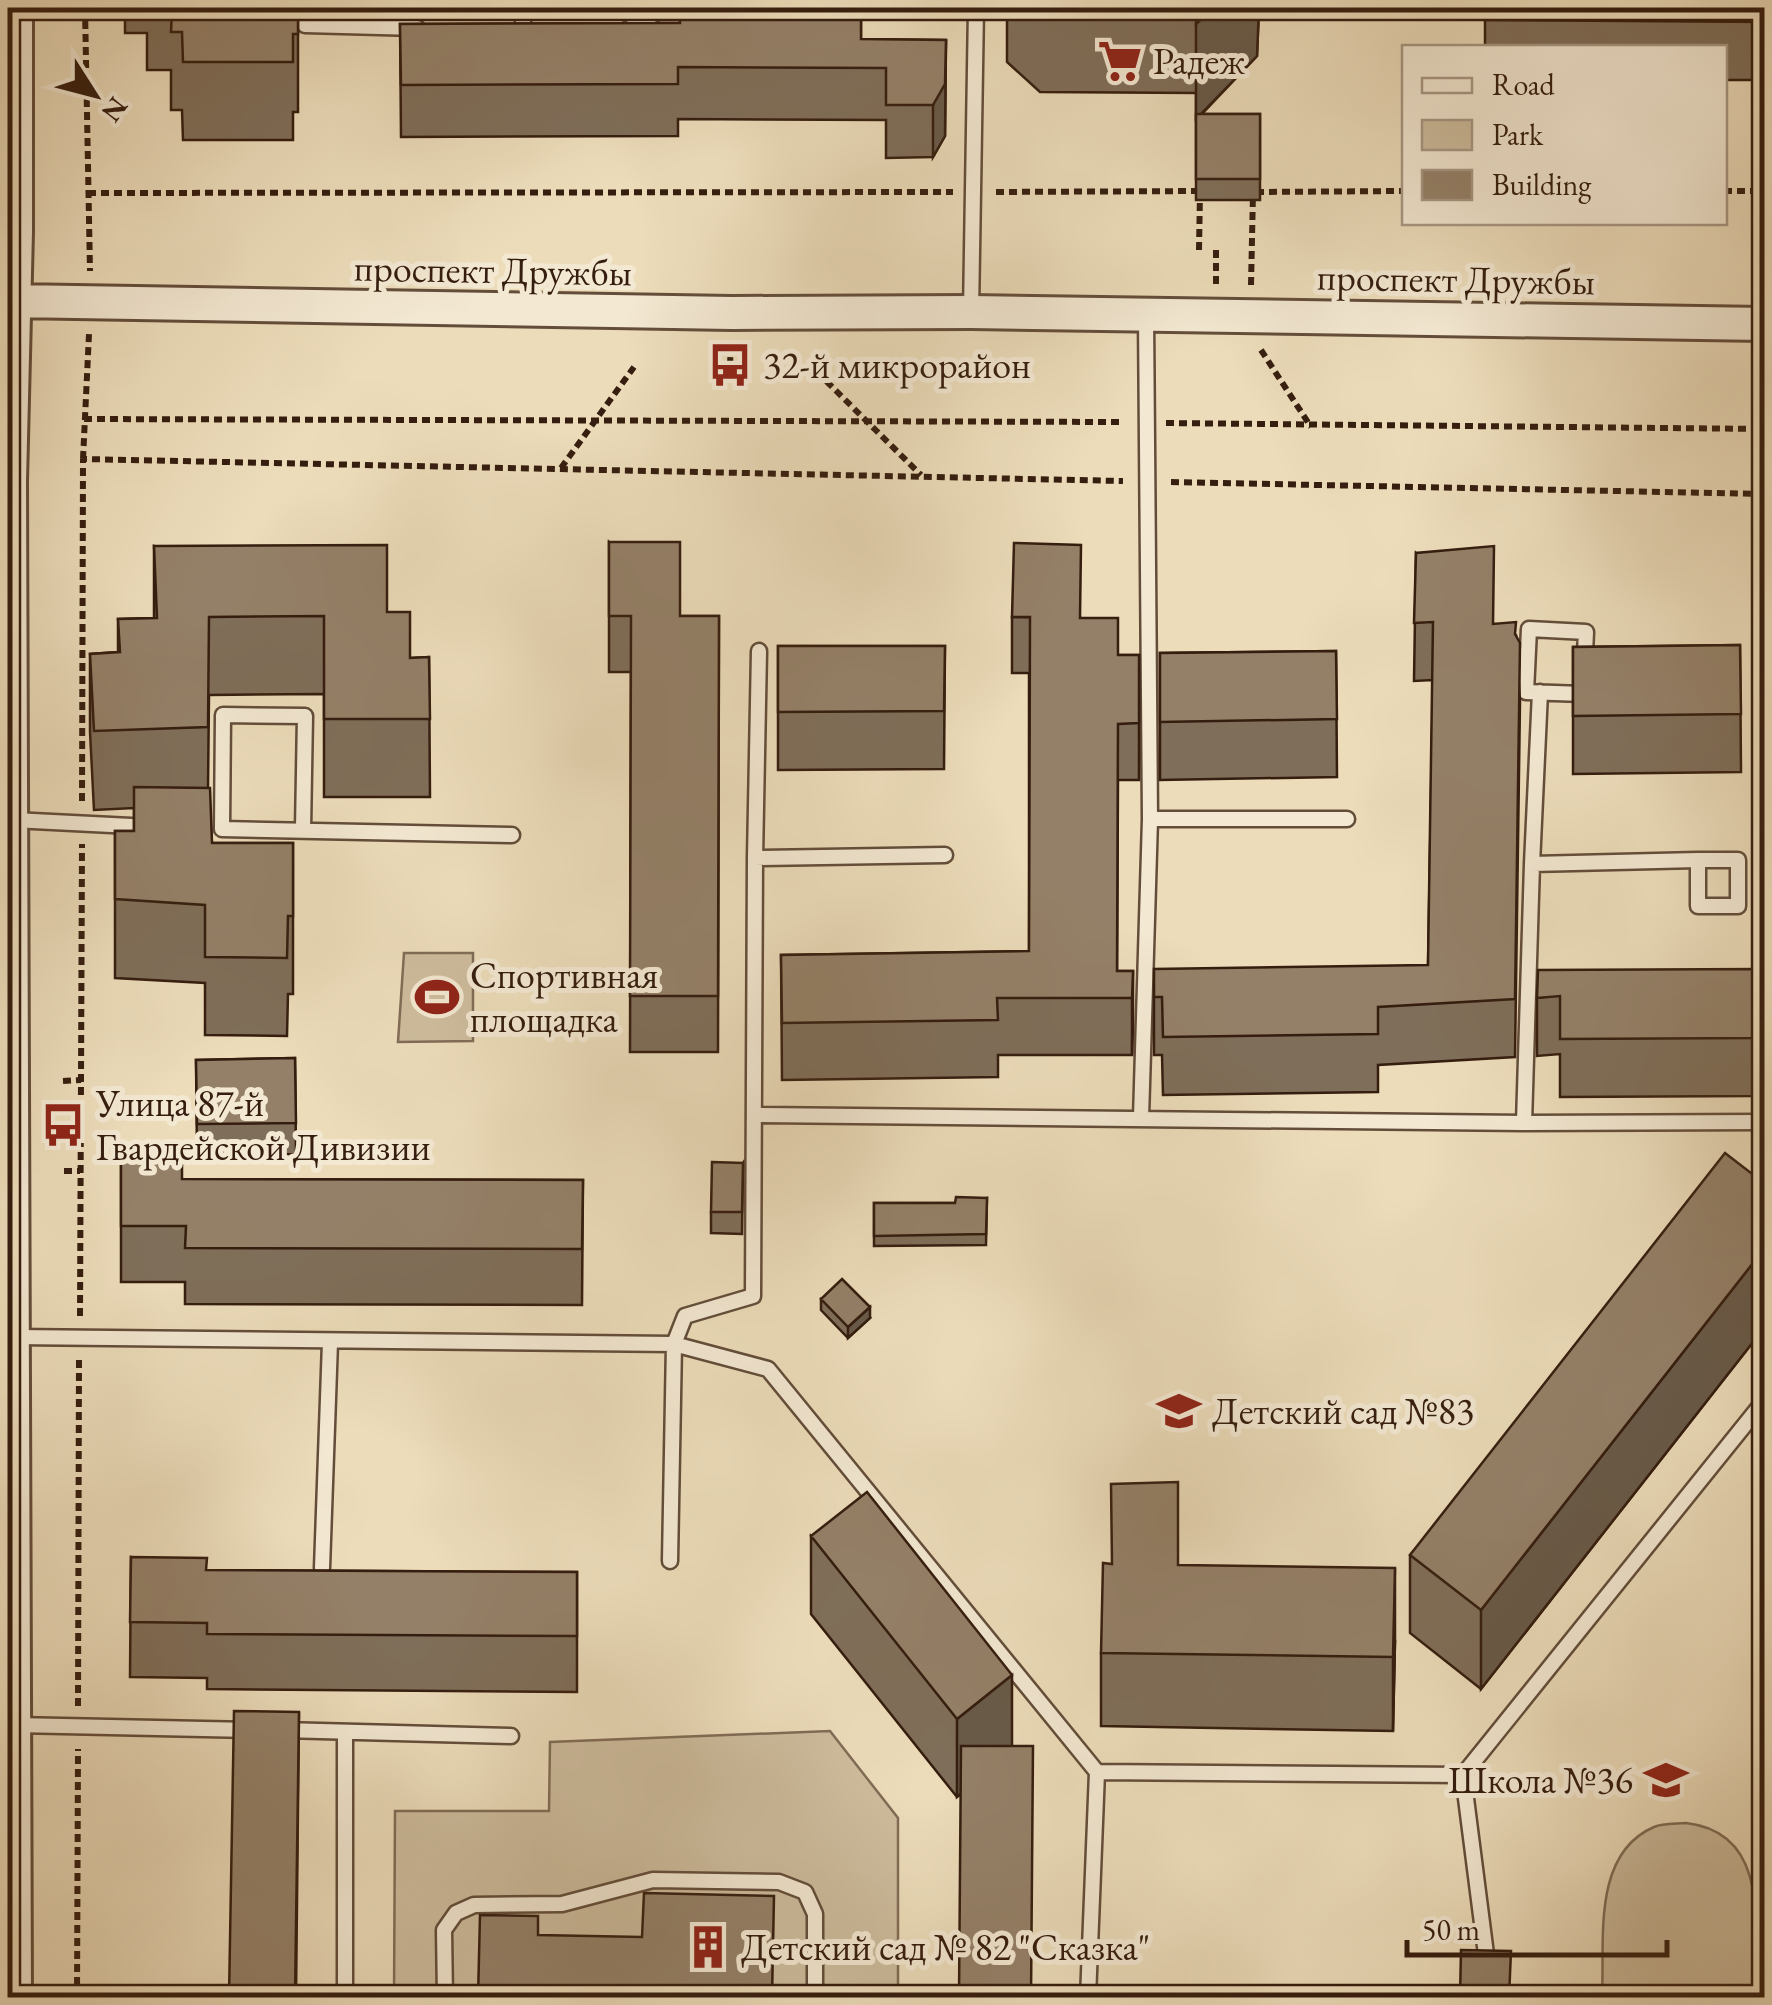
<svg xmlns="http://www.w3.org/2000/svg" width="1772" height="2005" font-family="'EB Garamond',serif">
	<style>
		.green { fill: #cdbc9d; stroke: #816c56; stroke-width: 2.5 }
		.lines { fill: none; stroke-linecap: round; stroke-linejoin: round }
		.service-casing { stroke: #634d3a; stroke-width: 19 }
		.tertiary-casing { stroke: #634d3a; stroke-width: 38 }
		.path { stroke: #351d0f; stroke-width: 6; stroke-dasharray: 8 5; stroke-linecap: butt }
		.service { stroke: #f3e8d2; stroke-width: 14 }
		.tertiary { stroke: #f3e8d2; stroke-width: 32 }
		.wall { fill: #7f6e59; stroke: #351d0f; stroke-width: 2.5 }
		.shaded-wall { fill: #685a49; stroke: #351d0f; stroke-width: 2.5 }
		.building { fill: #948068; stroke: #351d0f; stroke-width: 2.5 }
		.labels { text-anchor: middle; stroke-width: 10; stroke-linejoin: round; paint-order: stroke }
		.poi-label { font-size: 38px; fill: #351d0f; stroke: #f3e8d2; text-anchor: start }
		.street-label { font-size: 38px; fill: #351d0f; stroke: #f3e8d2 }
	</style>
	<rect width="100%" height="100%" fill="#ecdcba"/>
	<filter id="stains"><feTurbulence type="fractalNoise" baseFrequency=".002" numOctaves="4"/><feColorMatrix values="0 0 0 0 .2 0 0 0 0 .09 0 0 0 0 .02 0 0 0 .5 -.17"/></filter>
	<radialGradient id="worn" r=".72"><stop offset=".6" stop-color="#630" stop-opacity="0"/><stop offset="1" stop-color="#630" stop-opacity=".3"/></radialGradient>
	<path class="green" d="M404 953H473V1041L398 1042Z
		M830 1731 898 1818V1997L394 1998 395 1811H549L550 1742Z
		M1686 1823C1772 1833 1755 1928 1753 1997H1602C1605 1942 1591 1854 1654 1827 1663 1823 1676 1824 1686 1823Z"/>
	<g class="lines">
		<g class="service-casing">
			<path id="service" d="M304 8 305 25 417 28
				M523 31V8
				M623 32 658 12H696
				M971 312 976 8
				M1146 316 1150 819
				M1529 629 1586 632 1583 694 1526 692Z
				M13 820 151 827
				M303 829 305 716 223 715 222 829 512 835
				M755 858 759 651
				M1698 860H1738V906H1698Z
				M1532 864 1540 692
				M755 1115 1524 1123 1764 1122
				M1141 1118 1150 819H1347
				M1524 1123 1532 864 1698 860
				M14 1337 674 1344 768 1369 1097 1772 1463 1775 1764 1401
				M670 1561 674 1344 685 1316 753 1296 755 858 945 855
				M322 1568 330 1342
				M15 1725 251 1730
				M282 1730 511 1736
				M1463 1775 1487 1962
				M345 1998V1732
				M445 1998 444 1930 456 1913 474 1905 562 1904 653 1880 779 1882 805 1892 815 1914V1998
				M1088 1998 1097 1772"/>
		</g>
		<g class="tertiary-casing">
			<path id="tertiary" d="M15 301 732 313 971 312 1764 324
				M15 1998 10 481 16 231V8"/>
		</g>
		<path class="path" d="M85 8 90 271
			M1724 191H1764
			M996 192 1203 191
			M1256 192 1404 191
			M88 193 953 192
			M1199 250 1200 192
			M1216 284V250
			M1251 285 1253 193
			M1261 350 1311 427
			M808 363 921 475
			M730 365 731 341
			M84 419 1123 422
			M1166 423 1764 429
			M83 459 89 334
			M561 468 634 367
			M1171 482 1764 494
			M82 801 83 459 1123 481
			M63 1081 81 1080
			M45 1125H63
			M64 1171H80
			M80 1316 82 844
			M78 1706 79 1359
			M77 1998 78 1749"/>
		<use href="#service" class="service"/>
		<use href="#tertiary" class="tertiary"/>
	</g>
	<path class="wall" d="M125 8H298V112H293V140H183L182 110H171V70H147V33H125Z
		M680 8H923V17H861V39L946 40 945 136 933 157 886 158V120L678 119V136L401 137 400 24 680 23Z
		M1007 8H1259L1257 56 1202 114H1260V200H1196V93L1040 92 1007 62Z
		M1389 8H1459V15H1389Z
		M1485 8H1764V80H1724V48H1485Z
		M609 542 680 616H719L718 1052H630L631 672H609Z
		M154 546 387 612 410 658 429 657 430 797H324V694L209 695 208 788 212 843H293V994H288L287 1036 205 1035V983L115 978V831H134V808L94 810 90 732V654L118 652V619L154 618Z
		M1416 553 1494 624 1516 635 1520 701 1515 1057 1378 1065V1092L1163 1095 1162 1055H1154V997L1428 965 1433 680 1414 681Z
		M1012 617 1081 618 1118 655H1139V780H1118L1117 971H1133L1132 1055H998V1077L782 1080 781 955 1029 951V673H1012Z
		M1740 645 1741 772 1573 774V647Z
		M778 646H945L944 769 778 770Z
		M1336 651 1337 777 1160 780V653Z
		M1758 969V1096L1560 1097V1054L1537 1056V998Z
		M295 1058 296 1154 197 1155 196 1060Z
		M121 1161 182 1179 583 1180 582 1305 185 1304V1282H121Z
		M743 1163 742 1234 711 1233V1212Z
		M1764 1183V1328L1481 1689 1410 1633V1555Z
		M987 1198 986 1245 874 1246V1203H955Z
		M821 1299 870 1318 848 1338 821 1310Z
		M811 1536 1012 1746 957 1797 811 1614Z
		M131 1557 207 1570 577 1572V1692L207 1689V1678L130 1677Z
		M1178 1565 1395 1641 1393 1731 1101 1726V1653Z"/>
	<path class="shaded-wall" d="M1212 8H1259L1257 56 1196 119V24Z
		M946 40 945 136 933 157V105Z
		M1133 971V1027L1132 1055V998Z
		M1764 1249V1328L1481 1689V1610Z
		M870 1307V1318L848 1338V1327Z
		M1395 1568V1641L1393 1731V1657Z
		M1012 1675V1753L957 1797V1719Z
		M299 1712 296 1998H295Z"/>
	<path class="building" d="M172 8H298V34H293V62H183L182 32H171Z
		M680 8H861V39L946 40 945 84 933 105H886V68L678 67V84L401 85 400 24 680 23Z
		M1196 8H1212L1196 24Z
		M1485 8H1764V22L1485 20Z
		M1196 114H1260V179H1196Z
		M609 542H680V616H719L718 996H630L631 616H609Z
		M1014 543 1081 545 1080 618H1118V655H1139V723L1118 724 1117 971H1133L1132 998H997L998 1020 782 1023 781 955 1029 951 1030 617H1012Z
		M387 545V612H410V658L429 657 430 719H324V616L209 617 208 727 94 731 90 654 120 652 118 619 157 618 154 546Z
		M1494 546 1493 624 1516 622 1515 634 1520 643 1515 999 1378 1007V1034L1163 1037 1162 997H1154V969L1428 965 1433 622 1414 623 1416 553Z
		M1740 645 1741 714 1573 716V647Z
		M778 646H945L944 711 778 712Z
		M1336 651 1337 719 1160 722V653Z
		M134 787 210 788 212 843H293V916H288L287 958 205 957V905L115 899V831H134Z
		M1758 969V1038L1560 1039V996L1537 998 1538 970Z
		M295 1058 296 1123 197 1124 196 1060Z
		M1725 1153 1764 1183V1249L1481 1610 1410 1555Z
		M182 1160V1179L583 1180 582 1249 185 1248 186 1226H121V1161Z
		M712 1162 743 1163 742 1212H711Z
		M956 1197 987 1198 986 1234 874 1236V1203H955Z
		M842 1279 870 1307 848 1327 821 1299Z
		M1178 1482V1565L1395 1568 1393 1657 1101 1653 1103 1563 1112 1564 1111 1484Z
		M867 1492 1012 1675 957 1719 811 1536Z
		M131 1557 207 1558 206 1570 577 1572V1636L207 1634V1623L130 1622Z
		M234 1711 299 1712 295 1998H229Z
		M961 1746H1033L1031 1998H959Z
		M644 1893 774 1896 772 1998H478L480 1915 538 1916V1935L642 1937Z
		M1461 1950 1511 1951 1509 1998H1460Z"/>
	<defs>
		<g id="supermarket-bare" transform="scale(3.45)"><path d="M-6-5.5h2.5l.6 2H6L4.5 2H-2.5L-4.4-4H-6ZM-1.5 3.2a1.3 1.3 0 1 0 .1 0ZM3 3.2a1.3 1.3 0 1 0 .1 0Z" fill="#8f2418" stroke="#f3e8d2" stroke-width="2.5" paint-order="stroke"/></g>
		<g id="bus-bare" transform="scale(3.45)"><path d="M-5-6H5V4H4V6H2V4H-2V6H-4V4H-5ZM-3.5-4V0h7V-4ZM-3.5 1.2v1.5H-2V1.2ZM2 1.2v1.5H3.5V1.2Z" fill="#8f2418" stroke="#f3e8d2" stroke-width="2.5" paint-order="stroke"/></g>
		<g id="stadium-bare" transform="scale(3.45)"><path d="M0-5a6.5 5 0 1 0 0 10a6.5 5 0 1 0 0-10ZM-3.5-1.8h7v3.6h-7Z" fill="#8f2418" stroke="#f3e8d2" stroke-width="2.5" paint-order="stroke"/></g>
		<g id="school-bare" transform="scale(3.45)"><path d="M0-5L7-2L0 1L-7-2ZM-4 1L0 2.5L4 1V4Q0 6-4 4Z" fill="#8f2418" stroke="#f3e8d2" stroke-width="2.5" paint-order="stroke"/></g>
		<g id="building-bare" transform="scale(3.45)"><path d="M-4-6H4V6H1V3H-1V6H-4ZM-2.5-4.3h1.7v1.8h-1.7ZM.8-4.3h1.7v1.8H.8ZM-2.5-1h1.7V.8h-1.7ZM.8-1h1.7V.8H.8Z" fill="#8f2418" stroke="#f3e8d2" stroke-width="2.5" paint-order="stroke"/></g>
	</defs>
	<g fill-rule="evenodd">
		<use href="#supermarket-bare" x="1120" y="61"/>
		<use href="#bus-bare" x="730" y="365"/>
		<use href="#stadium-bare" x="437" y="997"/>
		<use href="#bus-bare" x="63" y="1125"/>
		<use href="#school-bare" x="1179" y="1411"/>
		<use href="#school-bare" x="1666" y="1780"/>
		<use href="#building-bare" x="708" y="1947"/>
	</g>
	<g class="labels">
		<g class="poi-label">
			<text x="1153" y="74">Радеж</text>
			<text x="763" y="378">32-й микрорайон</text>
			<text x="470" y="988">Спортивная<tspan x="470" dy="44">площадка</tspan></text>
			<text x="96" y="1116">Улица 87-й<tspan x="96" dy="44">Гвардейской Дивизии</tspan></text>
			<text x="1212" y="1424">Детский сад №83</text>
			<text x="1633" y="1793" text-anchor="end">Школа №36</text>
			<text x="741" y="1960">Детский сад № 82 "Сказка"</text>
		</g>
		<g class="street-label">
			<text transform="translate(493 270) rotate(1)" y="13">проспект Дружбы</text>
			<text transform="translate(1456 279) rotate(1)" y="13">проспект Дружбы</text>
		</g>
	</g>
	<rect width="1772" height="2005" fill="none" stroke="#ecdcba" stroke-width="40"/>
	<rect x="10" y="10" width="1752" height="1985" fill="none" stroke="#351d0f" stroke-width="5"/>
	<rect x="20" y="20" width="1732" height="1965" fill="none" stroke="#351d0f" stroke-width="2.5"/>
	<rect x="1402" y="45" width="325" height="180" fill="#f3e8d2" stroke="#a79784" stroke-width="2.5"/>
	<rect x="1422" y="78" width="50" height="15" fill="#f3e8d2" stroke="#a79784" stroke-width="2.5"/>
	<text x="1492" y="95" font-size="30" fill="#351d0f">Road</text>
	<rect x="1422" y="120" width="50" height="30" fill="#cdbc9d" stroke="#a79784" stroke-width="2.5"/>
	<text x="1492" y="145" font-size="30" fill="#351d0f">Park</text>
	<rect x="1422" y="170" width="50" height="30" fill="#948068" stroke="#a79784" stroke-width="2.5"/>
	<text x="1492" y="195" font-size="30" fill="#351d0f">Building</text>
	<g transform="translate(95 95) rotate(126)" stroke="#f3e8d2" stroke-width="8" paint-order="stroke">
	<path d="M0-8L18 38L0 25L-18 38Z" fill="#351d0f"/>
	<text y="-15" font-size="28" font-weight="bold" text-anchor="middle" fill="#351d0f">N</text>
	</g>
	<path d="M1407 1940v15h260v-15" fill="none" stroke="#351d0f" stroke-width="5"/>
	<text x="1422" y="1940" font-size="30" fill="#351d0f" stroke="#f3e8d2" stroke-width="8" paint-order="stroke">50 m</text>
	<rect width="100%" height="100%" filter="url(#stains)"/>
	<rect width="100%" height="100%" fill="url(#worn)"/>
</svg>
